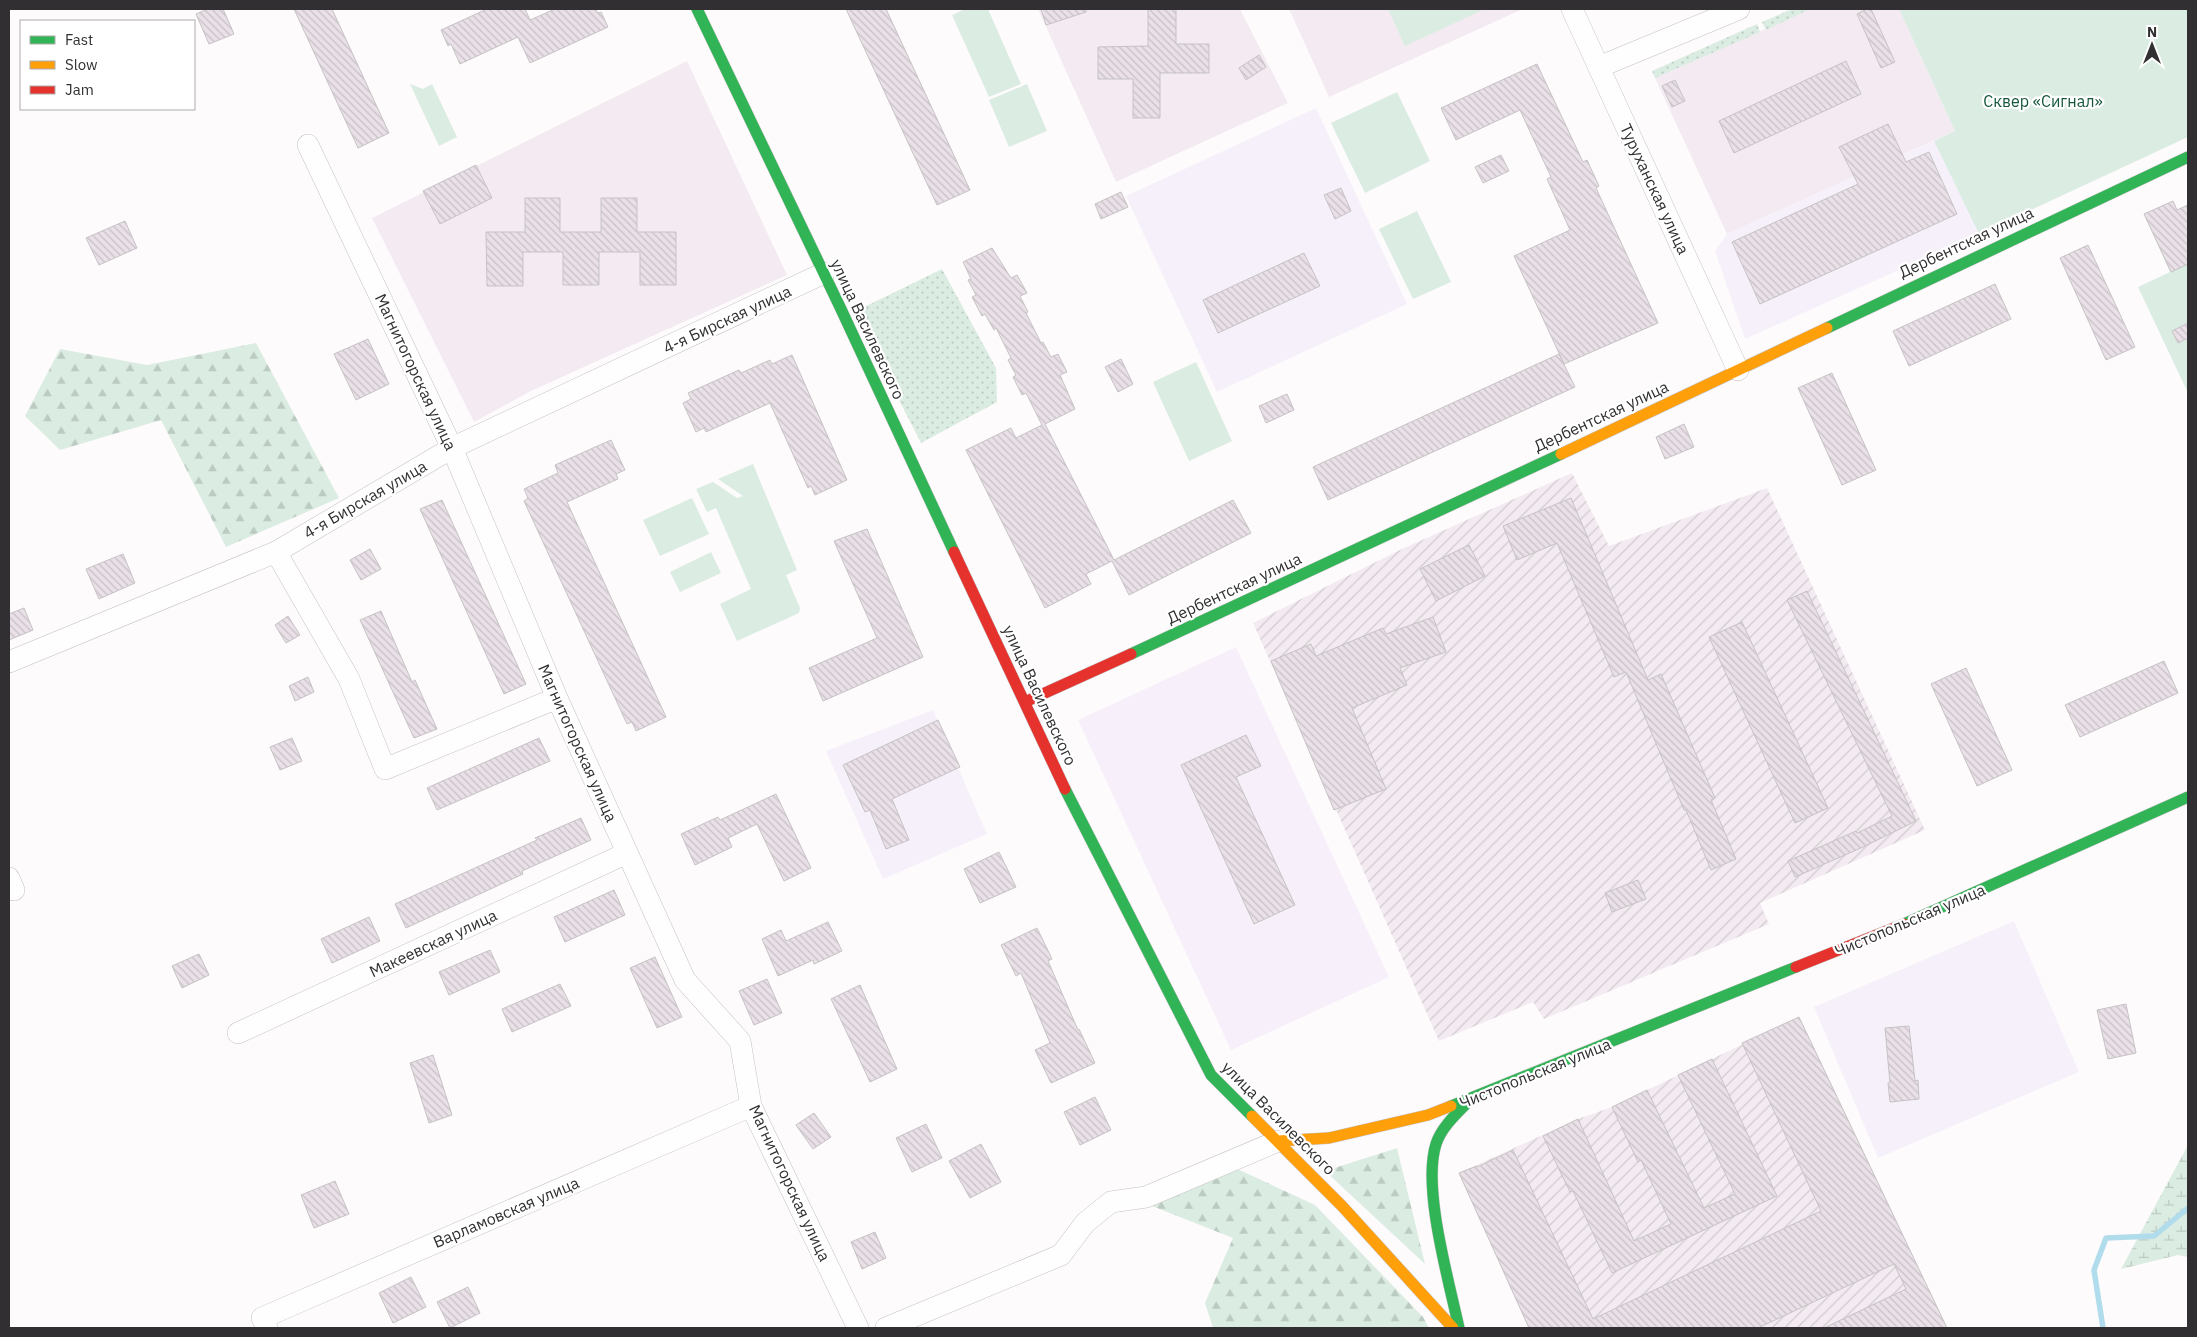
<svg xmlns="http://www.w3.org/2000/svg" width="2197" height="1337" font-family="'IBM Plex Sans',sans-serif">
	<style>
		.commercial { fill: #f6f0fa }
		.industrial { fill: url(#industrial-furrows) }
		.built { fill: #f3ebf1 }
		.medical { fill: #f7eff9 }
		.grass { fill: url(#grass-dots) }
		.forest { fill: url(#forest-firs) }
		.wetland { fill: url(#wetland-marsh) }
		.green { fill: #dbece2 }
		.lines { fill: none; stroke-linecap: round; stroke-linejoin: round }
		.stream { stroke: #b0dcec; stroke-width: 5.5 }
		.building { fill: url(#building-back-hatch); stroke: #c5c3c4 }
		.street-casing { stroke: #c4c2c3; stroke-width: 22 }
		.fast-casing { stroke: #c4c2c3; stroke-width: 12 }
		.slow-casing { stroke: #c4c2c3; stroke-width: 12 }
		.jam-casing { stroke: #c4c2c3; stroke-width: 12 }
		.street { stroke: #fffeff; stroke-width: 21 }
		.fast { stroke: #30b455; stroke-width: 11 }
		.slow { stroke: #ff9f0a; stroke-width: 11 }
		.jam { stroke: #e5322d; stroke-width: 11 }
		.labels { text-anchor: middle; stroke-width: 4.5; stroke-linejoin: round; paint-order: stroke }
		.park-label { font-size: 16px; fill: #15573a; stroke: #fff }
		.street-label { font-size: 16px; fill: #312f31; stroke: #fff }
	</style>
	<defs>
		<pattern id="industrial-furrows" width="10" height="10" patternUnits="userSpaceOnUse" patternTransform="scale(1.25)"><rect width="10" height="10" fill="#f3ebf1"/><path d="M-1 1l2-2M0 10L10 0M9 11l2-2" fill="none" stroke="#d1cacf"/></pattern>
		<pattern id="grass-dots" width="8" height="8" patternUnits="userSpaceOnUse" patternTransform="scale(1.25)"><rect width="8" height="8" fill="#dbece2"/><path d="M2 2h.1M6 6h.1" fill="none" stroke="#bccbc2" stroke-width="1.8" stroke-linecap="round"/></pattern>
		<pattern id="forest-firs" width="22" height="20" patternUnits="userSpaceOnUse" patternTransform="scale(1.25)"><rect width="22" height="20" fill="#dbece2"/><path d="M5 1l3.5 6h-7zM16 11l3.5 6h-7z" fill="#bccbc2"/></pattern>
		<pattern id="wetland-marsh" width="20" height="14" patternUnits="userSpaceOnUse" patternTransform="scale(1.25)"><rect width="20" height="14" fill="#dbece2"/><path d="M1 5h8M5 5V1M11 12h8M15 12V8" fill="none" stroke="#bccbc2"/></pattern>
		<pattern id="building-back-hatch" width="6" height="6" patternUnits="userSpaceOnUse" patternTransform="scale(1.25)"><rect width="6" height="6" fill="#eae0e8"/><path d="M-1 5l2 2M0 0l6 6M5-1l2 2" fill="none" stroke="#c9c0c7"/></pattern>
	</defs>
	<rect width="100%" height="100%" fill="#fefbfd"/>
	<path class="commercial" d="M1316 108 1407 304 1217 392 1126 196Z
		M1934 141 1979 234 1745 339 1715 251 1727 234Z
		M933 710 987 834 883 879 826 751Z
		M2014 921 2079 1072 1878 1158 1814 1007Z"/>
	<path class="industrial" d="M1572 473 1609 546 1767 488 1925 830 1760 903 1769 924 1544 1019 1533 1002 1439 1041 1253 623 1402 549Z
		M1799 1017 1947 1328H1529L1459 1173 1578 1119 1612 1107Z"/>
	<path class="built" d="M1038 9H1240L1288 103 1116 182Z
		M1289 9H1523L1329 97Z
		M1810 9H1899L1955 131 1727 234 1655 78Z
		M687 61 787 275 531 391 474 422 372 218Z"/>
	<path class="medical" d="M1236 647 1389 977 1231 1050 1078 720Z"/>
	<path class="grass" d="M1792 9H1810L1766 30 1762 22Z
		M1757 24 1760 32 1655 78 1652 71Z
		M942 269 996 368 997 402 921 443 854 312Z"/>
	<path class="forest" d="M256 343 339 498 226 547 161 420 60 450 25 416 60 349 147 365Z
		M1397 1148 1425 1264 1325 1171Z
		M1233 1167 1315 1205 1423 1317 1429 1328H1213L1205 1303 1233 1238 1152 1206Z"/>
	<path class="wetland" d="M2188 1145V1257L2178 1255 2121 1269Z"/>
	<path class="green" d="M965 9H988L1021 84 989 97 952 15Z
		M1388 9H1485L1405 46Z
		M1899 9H2188V137L1979 234 1934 141 1955 131Z
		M410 84 423 89 432 84 457 137 439 146Z
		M1027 84 1047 131 1009 147 989 100Z
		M1397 92 1430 161 1365 193 1331 123Z
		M2173 201 2177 210 2188 205V393L2138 287 2170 272 2144 214Z
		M1417 211 1451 282 1413 299 1379 229Z
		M1196 362 1232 441 1189 461 1153 382Z
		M753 464 797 570 786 575 800 608 799 613 737 641 720 604 751 589 716 508 707 512 696 489 713 482 737 498 743 496 718 479Z
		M692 498 709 534 660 556 643 520Z
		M711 552 721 573 680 592 670 572Z"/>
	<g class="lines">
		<path class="stream" d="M2103 1328 2094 1270 2106 1238 2154 1236 2188 1208"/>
	</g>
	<path class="building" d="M208 9H223L234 34 209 44 196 14Z
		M294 9H332L389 133 358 148Z
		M487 9H525L530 20 555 9H595L598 13 601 12 608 27 530 63 518 37 460 64 451 44 448 46 441 30Z
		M846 9H886L970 190 937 205Z
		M1041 9H1086V12L1046 25Z
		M1148 9H1176V44H1209V73H1160V118H1133V79H1098V47L1148 46Z
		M1867 9H1871L1895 62 1881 68 1857 14Z
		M1259 55 1266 67 1246 80 1239 68Z
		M1846 61 1861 94 1734 153 1719 121Z
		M1537 64 1583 162 1587 160 1599 186 1596 188 1658 323 1564 364 1514 256 1570 230 1547 179 1551 177 1520 110 1456 140 1441 108Z
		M1675 80 1685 101 1672 107 1662 86Z
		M1888 124 1906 162 1929 152 1957 214 1760 304 1732 242 1858 184 1839 147Z
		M1501 155 1509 171 1483 183 1475 167Z
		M476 165 492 198 440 224 423 191Z
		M1341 188 1351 211 1335 219 1324 195Z
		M1121 192 1128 207 1101 219 1095 204Z
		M525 198H560V232H601V198H637V232H676V285H640V252H599V285H563V252H523V286H487L486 232H525Z
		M2173 201 2177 210 2188 205V264L2171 272 2144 214Z
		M125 221 137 248 99 265 86 238Z
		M2088 245 2135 347 2106 360 2060 258Z
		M992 248 1011 278 1017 275 1027 293 1020 296 1028 312 1026 313 1041 343 1043 342 1051 357 1058 354 1067 372 1060 375 1075 409 1045 424 1114 560 1233 500 1251 533 1129 595 1112 561 1086 574 1091 584 1045 608 966 450 1011 428 1016 438 1042 425 1026 393 1022 395 1013 377 1016 375 1008 360 1011 358 996 328 994 330 985 314 982 316 972 297 976 295 968 280 971 279 963 262Z
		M1304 253 1320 286 1218 333 1203 300Z
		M1995 284 2011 319 1909 366 1893 331Z
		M2188 323V338L2178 343 2172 331Z
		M368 339 389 384 356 400 334 354Z
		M1559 354 1575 387 1328 500 1313 467Z
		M792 355 847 480 815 495 811 486 808 488 770 403 706 432 704 428 696 432 683 403 691 399 688 393 739 370 741 373 770 360 772 364Z
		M1121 359 1133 384 1118 392 1105 367Z
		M1832 373 1876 470 1842 485 1798 388Z
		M1287 394 1294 410 1266 423 1259 406Z
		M1684 424 1694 447 1665 459 1656 437Z
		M611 440 625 470 616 474 618 479 567 502 666 717 636 731 632 722 627 724 524 501 528 498 524 489 558 473 555 465Z
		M1571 498 1648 680 1661 674 1715 798 1711 800 1736 859 1711 870 1686 810H1684L1626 672 1614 677 1557 543 1517 560 1503 526Z
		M442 500 526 684 504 694 420 509Z
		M867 529 923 657 823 701 809 668 877 638 834 541Z
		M1469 545 1485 576 1436 601 1420 569Z
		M370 549 381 569 361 580 350 560Z
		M123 554 135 583 99 599 86 569Z
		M1807 591 1916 821 1863 847 1795 877 1788 861 1856 831 1857 833 1892 816 1787 600Z
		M24 608 33 630 9 640V614Z
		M381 611 412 682 415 680 437 729 414 738 360 620Z
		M288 616 300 635 286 643 275 625Z
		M1433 617 1446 652 1400 668 1407 685 1352 708 1386 789 1334 810 1271 661 1311 644 1316 656 1383 628 1386 634Z
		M1742 622 1828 808 1795 823 1709 637Z
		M2164 661 2178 693 2080 737 2065 705Z
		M1966 668 2012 770 1977 786 1931 684Z
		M308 677 314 692 295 701 289 686Z
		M938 720 960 767 892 799 909 840 886 849 870 810 865 812 843 765Z
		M1246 735 1261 766 1236 777 1295 905 1254 924 1181 765Z
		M292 738 302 761 280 770 270 747Z
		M539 738 550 761 437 810 427 788Z
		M776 794 811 868 784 881 757 824 728 838 732 847 695 865 681 834 718 817 720 820Z
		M581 818 591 840 522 871 523 874 406 928 395 904 537 840 535 838Z
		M999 852 1016 887 980 903 964 869Z
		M1638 880 1646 899 1612 912 1605 893Z
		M614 890 625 915 565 942 554 917Z
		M369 917 380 941 332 963 321 939Z
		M828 922 842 951 814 964 813 960 778 976 762 939 781 930 786 941Z
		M1037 928 1052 959 1048 961 1078 1030 1079 1029 1095 1063 1051 1083 1035 1050 1050 1043 1021 973 1016 976 1001 945Z
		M490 950 500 972 449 995 439 972Z
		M199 954 209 975 182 988 172 966Z
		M655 957 682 1017 657 1028 630 968Z
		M767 979 782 1013 754 1025 739 991Z
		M560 984 571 1006 512 1032 502 1009Z
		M860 985 897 1069 870 1082 831 999Z
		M2126 1004 2136 1053 2108 1059 2097 1010Z
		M1799 1017 1947 1328H1824L1906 1289 1894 1264 1758 1328H1529L1459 1173 1477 1166V1167L1513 1150 1593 1319 1821 1211 1742 1043Z
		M1909 1026 1915 1081 1918 1080 1919 1099 1890 1102 1888 1083H1890L1885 1028Z
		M433 1055 452 1115 429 1123 410 1063Z
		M1712 1059 1777 1196 1612 1273 1573 1191 1570 1192 1543 1136 1578 1119 1634 1241 1671 1224 1641 1160 1638 1162 1612 1107 1647 1090 1704 1208 1735 1194 1678 1075Z
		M1095 1097 1111 1130 1080 1145 1064 1112Z
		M814 1113 831 1137 813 1149 796 1125Z
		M926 1124 942 1158 912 1172 896 1138Z
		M981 1144 1001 1182 970 1198 949 1161Z
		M335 1181 349 1214 314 1228 301 1195Z
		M875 1232 886 1258 862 1269 851 1242Z
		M411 1277 426 1307 393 1323 379 1293Z
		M468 1287 480 1313 450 1328 437 1302Z"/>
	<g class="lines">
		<g class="street-casing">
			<path id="street" d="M1572 9 1738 370
				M1599 67 1739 9
				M308 145 452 448 557 698 685 980 740 1041 751 1106 858 1328
				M276 552 349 679 385 769 557 698
				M9 662 276 552 452 448 824 273
				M9 878 14 890
				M238 1033 627 853
				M267 1328 262 1318 751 1106
				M886 1328 1061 1255 1085 1223 1111 1202 1146 1197 1278 1141"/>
		</g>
		<g class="fast-casing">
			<path id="fast" d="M697 9 840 307 954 552
				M1827 328 2188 157
				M1131 654 1561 454
				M1065 789 1211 1075 1252 1116
				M1904 924 2188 797
				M1451 1106 1796 967
				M1459 1328C1449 1281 1422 1188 1436 1144 1441 1128 1456 1114 1468 1102"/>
		</g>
		<g class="slow-casing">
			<path id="slow" d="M1561 454 1827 328
				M1252 1116 1342 1206 1453 1328
				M1278 1141 1329 1138 1428 1115 1451 1106"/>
		</g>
		<g class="jam-casing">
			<path id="jam" d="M954 552 1065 789
				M1025 702 1131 654
				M1796 967 1904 924"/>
		</g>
		<use href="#street" class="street"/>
		<use href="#fast" class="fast"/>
		<use href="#slow" class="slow"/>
		<use href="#jam" class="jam"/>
	</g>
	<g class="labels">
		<g class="park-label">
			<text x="2043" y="107">Сквер «Сигнал»</text>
		</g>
		<g class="street-label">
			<text transform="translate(1655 189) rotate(65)" y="6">Туруханская улица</text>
			<text transform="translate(1966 242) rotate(-25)" y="6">Дербентская улица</text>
			<text transform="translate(727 319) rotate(-25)" y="6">4-я Бирская улица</text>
			<text transform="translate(868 329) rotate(65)" y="6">улица Василевского</text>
			<text transform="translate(416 372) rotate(65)" y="6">Магнитогорская улица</text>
			<text transform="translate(1601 416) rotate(-25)" y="6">Дербентская улица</text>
			<text transform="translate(365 499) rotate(-30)" y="6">4-я Бирская улица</text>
			<text transform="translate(1234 588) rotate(-25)" y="6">Дербентская улица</text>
			<text transform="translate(1040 695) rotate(65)" y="6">улица Василевского</text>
			<text transform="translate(578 743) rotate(66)" y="6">Магнитогорская улица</text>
			<text transform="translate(1910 920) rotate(-23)" y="6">Чистопольская улица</text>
			<text transform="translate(433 943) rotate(-25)" y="6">Макеевская улица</text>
			<text transform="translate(1535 1073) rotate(-22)" y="6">Чистопольская улица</text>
			<text transform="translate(1279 1118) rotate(45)" y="6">улица Василевского</text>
			<text transform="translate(790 1183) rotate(65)" y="6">Магнитогорская улица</text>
			<text transform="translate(506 1212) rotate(-23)" y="6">Варламовская улица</text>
		</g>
	</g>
	<rect width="2197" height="1337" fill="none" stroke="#312f31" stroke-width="20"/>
	<rect x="20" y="20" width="175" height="90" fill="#ffffff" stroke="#adacad"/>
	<rect x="30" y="36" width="25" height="8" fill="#30b455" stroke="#adacad"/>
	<text x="65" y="45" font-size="15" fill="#312f31">Fast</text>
	<rect x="30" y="61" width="25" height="8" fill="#ff9f0a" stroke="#adacad"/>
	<text x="65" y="70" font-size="15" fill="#312f31">Slow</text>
	<rect x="30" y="86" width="25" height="8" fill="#e5322d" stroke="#adacad"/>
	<text x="65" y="95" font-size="15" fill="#312f31">Jam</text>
	<g transform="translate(2152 45)" stroke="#ffffff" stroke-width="4" paint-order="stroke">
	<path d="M0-4L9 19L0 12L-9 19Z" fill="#312f31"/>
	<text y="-8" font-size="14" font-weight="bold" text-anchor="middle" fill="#312f31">N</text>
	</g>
</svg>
